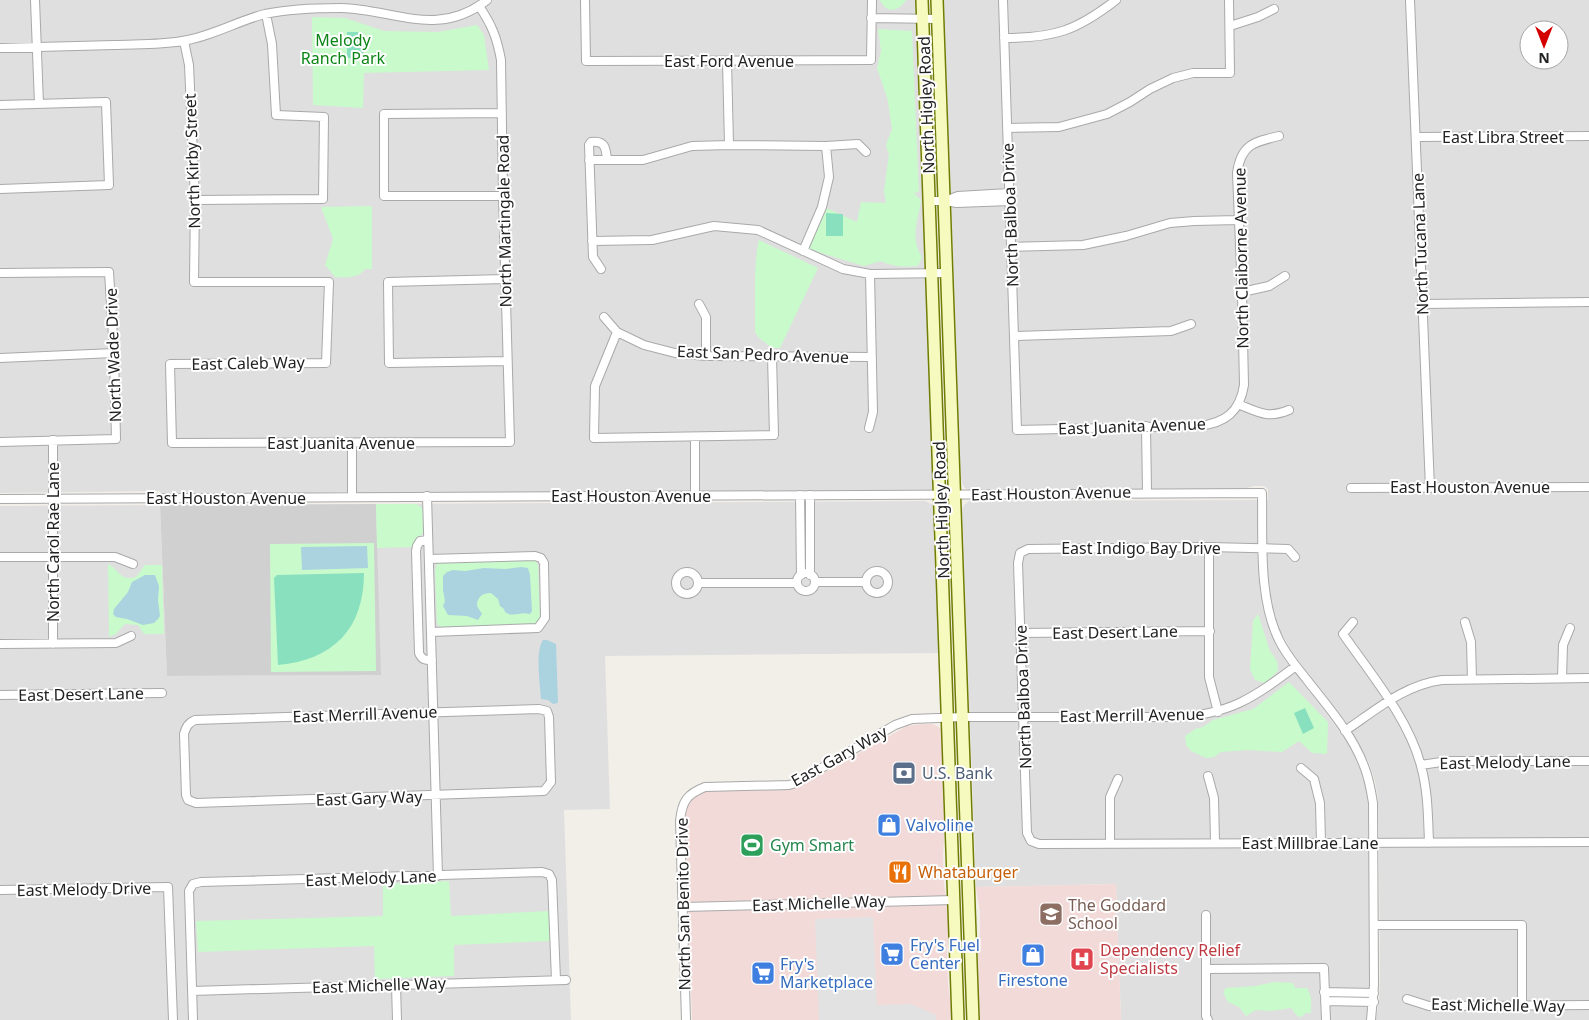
<svg xmlns="http://www.w3.org/2000/svg" width="1589" height="1020" font-family="'Noto Sans',sans-serif">
	<style>
		.residential { fill: #e0dfdf; fill-rule: evenodd }
		.commercial { fill: #f2dad9 }
		.religious { fill: #d0d0d0 }
		.park { fill: #c8facc }
		.pitch { fill: #88e0be }
		.parking { fill: #e2e2e2 }
		.water { fill: #aad3df }
		.lines { fill: none; stroke-linecap: round; stroke-linejoin: round }
		.street-casing { stroke: #a9a9a9; stroke-width: 10 }
		.secondary-casing { stroke: #707d05; stroke-width: 14 }
		.street { stroke: #fff; stroke-width: 8 }
		.secondary { stroke: #f7fabf; stroke-width: 11 }
		.labels { text-anchor: middle; stroke-width: 4; stroke-linejoin: round; paint-order: stroke }
		.park-label { font-size: 16px; fill: #0c8416; stroke: #fff }
		.street-label { font-size: 16px; fill: #222; stroke: #fff }
		.service-label { font-size: 16px; fill: #4e5e75; stroke: #fff; text-anchor: start }
		.shop-label { font-size: 16px; fill: #366cbe; stroke: #fff; text-anchor: start }
		.leisure-label { font-size: 16px; fill: #27864d; stroke: #fff; text-anchor: start }
		.food-label { font-size: 16px; fill: #c56008; stroke: #fff; text-anchor: start }
		.education-label { font-size: 16px; fill: #785e54; stroke: #fff; text-anchor: start }
		.health-label { font-size: 16px; fill: #be3a42; stroke: #fff; text-anchor: start }
	</style>
	<rect width="100%" height="100%" fill="#f2efe9"/>
	<path class="residential" d="M0 0H917L940 495 161 498 160 491 0 493Z
		M944 0H1589V1020H1376L1379 999 1380 980 1379 852 1378 798 1375 781 1369 763 1361 748 1341 717 1290 650 1278 628 1272 633 1278 647 1285 659 1349 744 1364 778 1370 807V982L1367 1020H1121L1116 884 976 887 962 510 964 505 969 501 1268 500V489L1264 486H1254L1243 489 970 490 965 488 963 485 961 479ZM1529 30H1559V60H1529Z
		M925 501 933 505 935 508 940 653 605 656 610 809 564 810 571 1020H0V506L160 505 167 676 380 675 376 504Z"/>
	<path class="commercial" d="M922 724H933L942 729 945 822 943 855 944 885 949 912V933L947 951 948 984 953 1020H692L685 815 690 801 695 795 703 791 786 790 799 787 907 726Z
		M1116 884 1121 1020H980L978 952 980 931V912L976 887Z"/>
	<path class="religious" d="M376 504 381 675 167 676 160 505Z"/>
	<path class="park" d="M880 0H906C899 12 886 14 880 0Z
		M312 17 345 18 384 31 438 32 477 25 484 35 489 70 364 73 363 108 313 105Z
		M878 29 912 31 919 192 914 193 921 200C918 221 910 238 922 257L918 266C906 267 892 267 881 261L864 266 808 249 824 207 857 222 861 202 886 203 884 191 889 154 886 146 888 139 892 130 888 101 877 68 881 51Z
		M372 206V269H365C359 278 346 278 335 277L325 265 333 239 321 207Z
		M759 240 818 268 780 348H772L759 338 755 332V274L757 249Z
		M376 504H415C428 507 424 521 424 532L415 541 413 547 377 548Z
		M374 543 376 671 271 672 270 544Z
		M533 560H535L538 565 540 619 535 625 444 627H440L437 623 435 570 437 564 440 563Z
		M108 564C121 571 119 581 136 577L145 565H162L164 634H144L138 625 125 624 116 634 109 637Z
		M1258 614 1270 651 1277 661 1278 671 1265 683 1255 680 1250 669 1253 621Z
		M1289 682 1328 722 1327 754 1312 753 1299 741 1282 752 1249 750 1221 752 1214 757 1206 758 1191 751 1186 745 1185 736 1195 729 1203 727 1213 720 1253 709Z
		M449 881 451 916 549 911 550 941 454 945V976L375 979 374 946 198 952 196 921 383 916V884Z
		M1274 982 1293 983 1295 988H1307L1311 997V1013H1306L1301 1017 1297 1016 1291 1008 1271 1011 1256 1010 1246 1016 1239 1007 1228 1002 1223 992 1226 988 1255 986Z"/>
	<path class="pitch" d="M347 32H363L364 58H347Z
		M826 213 843 214V236H826Z
		M364 573C364 629 333 660 278 665L274 578 277 575Z
		M1305 708 1314 728 1303 734 1294 713Z"/>
	<path class="parking" d="M873 917 877 1005 911 1004 936 1015V1020H819L815 919Z"/>
	<path class="water" d="M367 546 368 568 302 570 301 547Z
		M521 567 528 568 530 575 532 611 530 614C520 611 513 618 505 612L504 609 500 606 498 599 491 593C482 593 477 597 477 606L482 614 478 620 467 616 448 615 443 606 445 601 443 590V576L447 572 453 570 465 571 484 568 506 569Z
		M145 575H155L159 586 158 600 160 616 158 619 154 623 143 625 127 619 116 617 113 614 114 609 128 592 132 582Z
		M543 640H547L556 644 558 703 553 704 548 700 541 699C540 685 535 651 543 640Z"/>
	<g class="lines">
		<g class="street-casing">
			<path id="street" d="M35 0 39 104
				M585 0 586 61 871 60 872 0
				M1003 0 1017 430 1199 426C1225 423 1240 412 1244 385L1242 292 1237 173C1241 145 1253 142 1279 136
				M1410 0 1430 488
				M871 18 938 19
				M1230 26 1258 17 1274 9
				M1004 38C1054 38 1076 31 1116 0
				M184 41 189 65 195 200 194 282H329L326 363 170 364 172 443 510 442 503 196 501 60C497 38 492 25 479 6
				M0 48C38 47 76 46 114 45 136 44 160 45 182 41 211 37 237 21 265 14 289 9 316 8 341 8 393 9 438 39 487 0
				M727 61 729 145
				M0 105 106 102 109 185 0 189
				M502 113 384 114V196H503
				M1007 128 1059 127 1107 114 1130 102 1150 89 1173 78 1193 73H1230L1229 0
				M1417 137 1589 136
				M589 160H643L692 146 729 145 826 146 858 144 866 152
				M195 200 323 199 324 117 276 115 272 44 266 14
				M930 201H945L957 203 1010 201
				M945 201 958 196 1009 193
				M592 241 652 240 714 226 758 230 843 269 870 274 947 273
				M1011 247 1083 245 1126 236 1170 223 1194 221 1239 220
				M803 251 822 207 829 177 826 146
				M601 269 593 257 589 145 591 142C605 140 606 148 607 160
				M0 273 109 272 114 353 116 439 0 442
				M505 279 388 282 389 363 507 361
				M1242 292 1269 286 1285 276
				M699 304 706 317V356
				M1422 304 1589 302
				M604 317 617 332 644 345 675 353 706 356 872 357
				M617 332 595 386 594 438 774 435 772 356
				M1014 336 1171 331 1191 324
				M0 358 114 353
				M1238 404C1258 412 1267 419 1289 410
				M1146 426 1147 492
				M869 428 873 412 870 274
				M53 440V644
				M352 443V497
				M1351 488 1589 487
				M800 495 801 575
				M810 495V575
				M427 496 438 876
				M695 496V437
				M0 499 1262 493C1263 538 1258 598 1279 640 1286 655 1297 667 1307 680 1328 707 1352 734 1364 766 1369 778 1371 790 1373 803L1374 985 1371 1020
				M428 540 420 541 417 546 416 551 419 653C422 660 425 660 432 660
				M1209 547V677L1218 712
				M0 557H115L133 564
				M1295 557 1288 549 1209 547 1028 549 1020 553 1018 563 1027 833 1031 841 1039 844 1589 842
				M429 559 535 556 541 558 544 563 545 618 538 628 431 632
				M866 582a11 11 0 1 1 22 0a11 11 0 1 1-22 0Z
				M676 583a11 11 0 1 1 22 0a11 11 0 1 1-22 0Z
				M797 582a9 9 0 1 1 18 0a9 9 0 1 1-18 0Z
				M815 582H866
				M698 583H797
				M1353 622 1343 634C1370 673 1409 719 1421 766 1428 791 1428 817 1429 843
				M1465 622 1471 642 1472 679
				M1021 633 1210 631
				M0 644 116 643 131 636
				M1562 678 1563 645 1570 628
				M0 695 162 693
				M539 709 547 711 549 717 551 782 544 791 196 803 188 800 186 795 184 734C186 727 188 723 195 720Z
				M1345 731C1376 710 1404 685 1442 680L1589 678
				M1421 765 1448 761H1589
				M1301 768 1314 779 1320 803 1321 843
				M1208 776 1214 798 1215 842
				M1110 843V797L1118 779
				M0 890 168 887 173 1020
				M683 907 954 900
				M1206 915V1016L1208 1020
				M1375 925H1522V1006
				M1206 969 1324 968 1326 1020
				M396 985 397 1020
				M192 991 566 980
				M1324 992 1374 993
				M1407 999 1429 1006 1589 1005
				M1325 1001 1374 1002
				M193 1020 189 891 193 884 201 882 542 872 549 874 552 880 556 980
				M686 1020 680 821C682 801 687 794 705 787L789 785 796 783 895 725 912 719 963 717H1174C1230 715 1253 698 1296 666"/>
		</g>
		<g class="secondary-casing">
			<path id="secondary" d="M922 0 958 1020
				M937 0 973 1020"/>
		</g>
		<use href="#street" class="street"/>
		<use href="#secondary" class="secondary"/>
	</g>
	<defs>
		<g id="bank-square" transform="scale(1.25)"><rect x="-9" y="-9" width="18" height="18" rx="4" fill="#5c6f8a" stroke="#fff"/><path d="M-6-4H6V4H-6ZM0-2.3a2.3 2.3 0 1 0 0 4.6a2.3 2.3 0 1 0 0-4.6Z" fill="#fff"/></g>
		<g id="shop-square" transform="scale(1.25)"><rect x="-9" y="-9" width="18" height="18" rx="4" fill="#3f7fe0" stroke="#fff"/><path d="M-5-2.5h2.3a2.7 3.5 0 0 1 5.4 0H5L5.5 6h-11ZM-1.5-2.5h3a1.5 2.3 0 0 0-3 0Z" fill="#fff"/></g>
		<g id="stadium-square" transform="scale(1.25)"><rect x="-9" y="-9" width="18" height="18" rx="4" fill="#2e9e5b" stroke="#fff"/><path d="M0-5a6.5 5 0 1 0 0 10a6.5 5 0 1 0 0-10ZM-3.5-1.8h7v3.6h-7Z" fill="#fff"/></g>
		<g id="restaurant-square" transform="scale(1.25)"><rect x="-9" y="-9" width="18" height="18" rx="4" fill="#e8710a" stroke="#fff"/><path d="M-5-6h1v4h1v-4h1v4h1v-4h1v5L-1.5 .5V6h-2V.5L-5-1ZM5-6V6H3V1.5H1.5Q1.5-4 5-6Z" fill="#fff"/></g>
		<g id="school-square" transform="scale(1.25)"><rect x="-9" y="-9" width="18" height="18" rx="4" fill="#8d6e63" stroke="#fff"/><path d="M0-5L7-2L0 1L-7-2ZM-4 1L0 2.5L4 1V4Q0 6-4 4Z" fill="#fff"/></g>
		<g id="supermarket-square" transform="scale(1.25)"><rect x="-9" y="-9" width="18" height="18" rx="4" fill="#3f7fe0" stroke="#fff"/><path d="M-6-5.5h2.5l.6 2H6L4.5 2H-2.5L-4.4-4H-6ZM-1.5 3.2a1.3 1.3 0 1 0 .1 0ZM3 3.2a1.3 1.3 0 1 0 .1 0Z" fill="#fff"/></g>
		<g id="hospital-square" transform="scale(1.25)"><rect x="-9" y="-9" width="18" height="18" rx="4" fill="#e0444e" stroke="#fff"/><path d="M-5-5h3v3.5h4V-5h3V5h-3V1.5h-4V5h-3Z" fill="#fff"/></g>
	</defs>
	<g fill-rule="evenodd">
		<use href="#bank-square" x="904" y="773"/>
		<use href="#shop-square" x="889" y="825"/>
		<use href="#stadium-square" x="752" y="845"/>
		<use href="#restaurant-square" x="900" y="872"/>
		<use href="#school-square" x="1051" y="914"/>
		<use href="#supermarket-square" x="892" y="954"/>
		<use href="#shop-square" x="1033" y="955"/>
		<use href="#hospital-square" x="1082" y="959"/>
		<use href="#supermarket-square" x="763" y="973"/>
	</g>
	<g class="labels">
		<g class="park-label">
			<text x="343" y="46">Melody<tspan x="343" dy="18">Ranch Park</tspan></text>
		</g>
		<g class="street-label">
			<text x="729" y="67">East Ford Avenue</text>
			<text transform="translate(926 105) rotate(-92)" y="6">North Higley Road</text>
			<text x="1503" y="143">East Libra Street</text>
			<text transform="translate(192 161) rotate(-92)" y="6">North Kirby Street</text>
			<text transform="translate(1010 215) rotate(-92)" y="6">North Balboa Drive</text>
			<text transform="translate(504 221) rotate(-91)" y="6">North Martingale Road</text>
			<text transform="translate(1420 244) rotate(-92)" y="6">North Tucana Lane</text>
			<text transform="translate(1241 258) rotate(-91)" y="6">North Claiborne Avenue</text>
			<text transform="translate(763 354) rotate(2)" y="6">East San Pedro Avenue</text>
			<text transform="translate(113 355) rotate(-92)" y="6">North Wade Drive</text>
			<text transform="translate(248 363) rotate(-1)" y="6">East Caleb Way</text>
			<text transform="translate(1132 426) rotate(-2)" y="6">East Juanita Avenue</text>
			<text x="341" y="449">East Juanita Avenue</text>
			<text x="1470" y="493">East Houston Avenue</text>
			<text transform="translate(1051 493) rotate(-1)" y="6">East Houston Avenue</text>
			<text x="631" y="502">East Houston Avenue</text>
			<text x="226" y="504">East Houston Avenue</text>
			<text transform="translate(941 510) rotate(-92)" y="6">North Higley Road</text>
			<text transform="translate(53 542) rotate(-90)" y="6">North Carol Rae Lane</text>
			<text x="1141" y="554">East Indigo Bay Drive</text>
			<text transform="translate(1115 632) rotate(-1)" y="6">East Desert Lane</text>
			<text transform="translate(81 694) rotate(-1)" y="6">East Desert Lane</text>
			<text transform="translate(1023 697) rotate(-92)" y="6">North Balboa Drive</text>
			<text transform="translate(365 714) rotate(-2)" y="6">East Merrill Avenue</text>
			<text transform="translate(1132 715) rotate(-1)" y="6">East Merrill Avenue</text>
			<text transform="translate(839 756) rotate(-29)" y="6">East Gary Way</text>
			<text transform="translate(1505 762) rotate(-1)" y="6">East Melody Lane</text>
			<text transform="translate(369 798) rotate(-2)" y="6">East Gary Way</text>
			<text x="1310" y="849">East Millbrae Lane</text>
			<text transform="translate(371 878) rotate(-2)" y="6">East Melody Lane</text>
			<text transform="translate(84 889) rotate(-1)" y="6">East Melody Drive</text>
			<text transform="translate(819 903) rotate(-2)" y="6">East Michelle Way</text>
			<text transform="translate(683 904) rotate(-91)" y="6">North San Benito Drive</text>
			<text transform="translate(379 985) rotate(-2)" y="6">East Michelle Way</text>
			<text transform="translate(1498 1005) rotate(1)" y="6">East Michelle Way</text>
		</g>
		<g class="service-label">
			<text x="922" y="779">U.S. Bank</text>
		</g>
		<g class="shop-label">
			<text x="906" y="831">Valvoline</text>
			<text x="910" y="951">Fry's Fuel<tspan x="910" dy="18">Center</tspan></text>
			<text x="780" y="970">Fry's<tspan x="780" dy="18">Marketplace</tspan></text>
			<text x="1033" y="986" text-anchor="middle">Firestone</text>
		</g>
		<g class="leisure-label">
			<text x="770" y="851">Gym Smart</text>
		</g>
		<g class="food-label">
			<text x="918" y="878">Whataburger</text>
		</g>
		<g class="education-label">
			<text x="1068" y="911">The Goddard<tspan x="1068" dy="18">School</tspan></text>
		</g>
		<g class="health-label">
			<text x="1100" y="956">Dependency Relief<tspan x="1100" dy="18">Specialists</tspan></text>
		</g>
	</g>
	<g transform="translate(1544 45) rotate(180)"><circle r="24" fill="#ffffff" stroke="#a7a7a7"/>
	<path d="M0-4L9 19L0 12L-9 19Z" fill="#d40000"/>
	<text y="-8" font-size="14" font-weight="bold" text-anchor="middle" fill="#222222">N</text>
	</g>
</svg>
